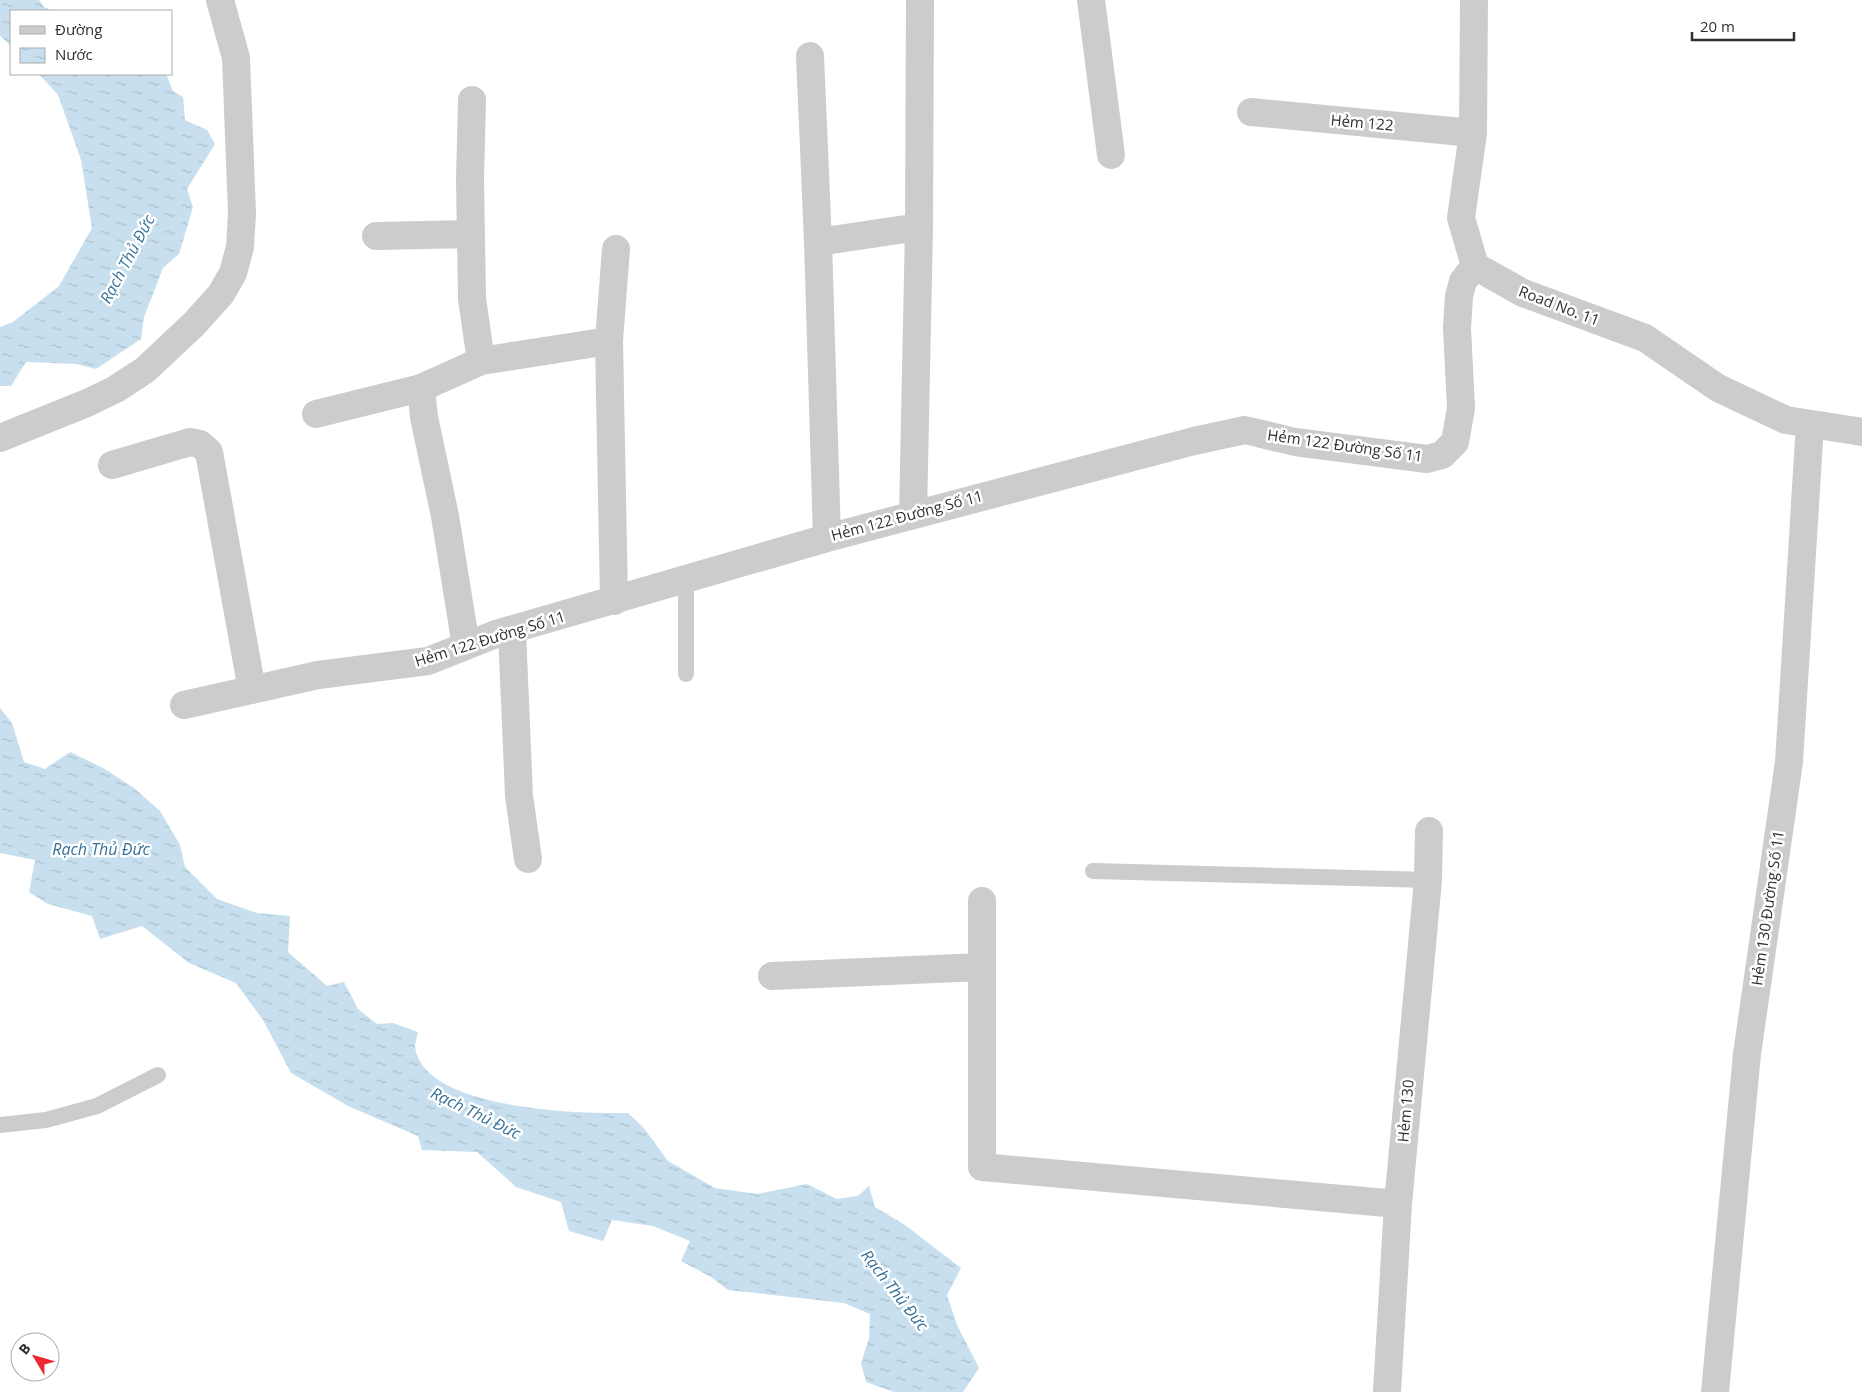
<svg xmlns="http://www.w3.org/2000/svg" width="1862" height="1392" font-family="'Open Sans',sans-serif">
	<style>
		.water { fill: url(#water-ripples) }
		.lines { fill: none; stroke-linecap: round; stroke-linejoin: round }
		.lane { stroke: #ccc; stroke-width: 16 }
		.street { stroke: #ccc; stroke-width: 28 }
		.labels { text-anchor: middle; stroke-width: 5; stroke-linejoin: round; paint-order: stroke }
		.street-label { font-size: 15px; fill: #2f2f2f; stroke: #fff }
		.water-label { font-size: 16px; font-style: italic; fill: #377198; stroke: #fff }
	</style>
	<defs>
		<pattern id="water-ripples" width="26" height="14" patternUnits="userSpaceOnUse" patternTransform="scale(1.25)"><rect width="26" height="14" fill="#c7dfee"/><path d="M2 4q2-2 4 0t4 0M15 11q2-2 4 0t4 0" fill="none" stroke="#abc0cc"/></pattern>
	</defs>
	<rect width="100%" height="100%" fill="#fff"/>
	<path class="water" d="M0 0H39L44 7 53 11H11V46L0 36Z
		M39 74H166L173 91 183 97 185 120 207 130 215 144 187 189 193 207 179 254 163 268 144 317 141 339 96 369 76 364 26 362 11 386H0V327L13 322 59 286 92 228 81 160 58 95Z
		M0 708 12 723 24 762 45 769 70 752 103 768 134 788 160 811 180 845 185 867 217 899 257 913 290 916 288 952 327 986 344 982 358 1009 377 1024 393 1023 418 1032C417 1037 415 1043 415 1047 423 1110 581 1114 628 1113L643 1127 668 1161 715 1188 757 1194 807 1184 837 1199 858 1196 869 1186 875 1207 905 1225 961 1268 947 1295 957 1325 979 1368 963 1392H894L866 1382 861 1363 869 1338 870 1314 844 1303 728 1290 711 1277 681 1261 690 1241 653 1226 612 1220 603 1241 569 1231 561 1202 516 1187 477 1152 422 1150 418 1136 348 1106 291 1073 263 1020 236 983 189 963 142 926 100 939 92 916 48 904 29 892 35 860 0 853Z"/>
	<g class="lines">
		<path class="lane" d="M686 581V674
			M1093 871 1428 880
			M0 1125 46 1120 97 1106 158 1075"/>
		<path class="street" d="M1091 0 1111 155
			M1474 0 1473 133 1461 218 1475 266 1523 293 1645 338 1718 388 1786 420 1862 432
			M810 56 818 242 827 538
			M472 100 470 179 472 299 481 361
			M1251 112 1473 133
			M376 236 471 234
			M818 242 919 227
			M316 414 421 388
			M0 438 87 403 116 389 145 370 194 324 221 294 233 273 240 247 242 213 236 58 220 0
			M112 465 190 442 200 444 209 452 252 690
			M913 514 919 227 920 0
			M614 601 609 341 616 249
			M512 631 519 796 528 859
			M466 646 445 516 424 417 421 388 481 361 609 341
			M184 705 318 675 428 661 496 634 827 538 1194 441 1245 430 1295 442 1427 459 1442 455 1455 442 1461 408 1457 328 1459 296 1463 281 1475 266
			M982 901V1167L1398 1204
			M772 976 982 967
			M1387 1392 1398 1204 1428 880 1429 831
			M1715 1392 1747 1054 1789 762 1810 424"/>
	</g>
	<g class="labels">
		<g class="street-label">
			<text transform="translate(1362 123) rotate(5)" y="5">Hẻm 122</text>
			<text transform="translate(1559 306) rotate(21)" y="5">Road No. 11</text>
			<text transform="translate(1345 446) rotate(8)" y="5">Hẻm 122 Đường Số 11</text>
			<text transform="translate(907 516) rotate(-15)" y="5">Hẻm 122 Đường Số 11</text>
			<text transform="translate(490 639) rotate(-17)" y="5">Hẻm 122 Đường Số 11</text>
			<text transform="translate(1768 908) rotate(-82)" y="5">Hẻm 130 Đường Số 11</text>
			<text transform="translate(1406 1111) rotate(-85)" y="5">Hẻm 130</text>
		</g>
		<g class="water-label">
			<text transform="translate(127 259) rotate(-62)" y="6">Rạch Thủ Đức</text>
			<text x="101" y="855">Rạch Thủ Đức</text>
			<text transform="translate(476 1113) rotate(26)" y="6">Rạch Thủ Đức</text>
			<text transform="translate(895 1290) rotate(52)" y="6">Rạch Thủ Đức</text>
		</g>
	</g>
	<rect x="10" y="10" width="162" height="65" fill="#ffffff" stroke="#acacac"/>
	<rect x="20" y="26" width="25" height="8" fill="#cccccc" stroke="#acacac"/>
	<text x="55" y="35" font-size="15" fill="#2f2f2f">Đường</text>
	<rect x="20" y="48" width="25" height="15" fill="url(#water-ripples)" stroke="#acacac"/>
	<text x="55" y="60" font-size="15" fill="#2f2f2f">Nước</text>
	<g transform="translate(35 1357) rotate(308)"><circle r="24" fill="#ffffff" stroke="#acacac"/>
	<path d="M0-4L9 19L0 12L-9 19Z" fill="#f12633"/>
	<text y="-8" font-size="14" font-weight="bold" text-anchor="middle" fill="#2f2f2f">B</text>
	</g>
	<path d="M1692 32v8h102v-8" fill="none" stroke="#2f2f2f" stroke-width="2.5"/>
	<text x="1700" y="32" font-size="15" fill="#2f2f2f" stroke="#ffffff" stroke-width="4" paint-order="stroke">20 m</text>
</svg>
